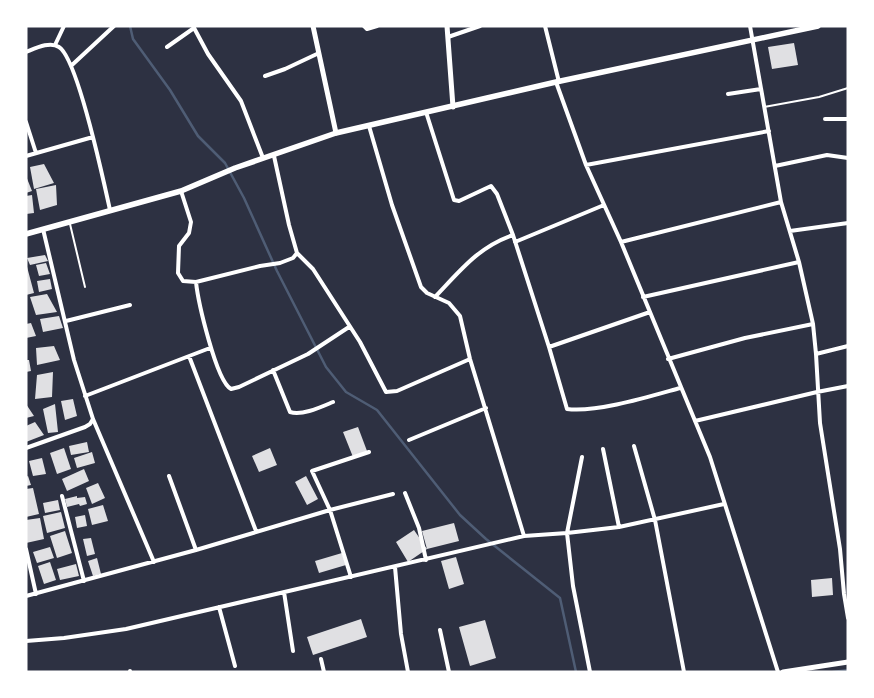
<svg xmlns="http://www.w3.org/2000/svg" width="874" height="698" font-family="Figtree,sans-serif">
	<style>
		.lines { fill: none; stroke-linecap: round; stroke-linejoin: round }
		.stream { stroke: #4f5d75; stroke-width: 2.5 }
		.building { fill: #e0e0e3 }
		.service { stroke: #fff; stroke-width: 2 }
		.minor { stroke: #fff; stroke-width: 4 }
		.tertiary { stroke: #fff; stroke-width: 5 }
		.secondary { stroke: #fff; stroke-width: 5.5 }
	</style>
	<rect width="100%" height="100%" fill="#2d3142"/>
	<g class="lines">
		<path class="stream" d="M130 26 133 39 170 90 198 136 225 163 244 198 277 271 326 367 346 392 377 410 460 515 486 539 560 598 576 672
			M833 672 848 670"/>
	</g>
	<path class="building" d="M794 43 798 65 772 69 768 47Z
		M44 164 54 183 34 189 30 167Z
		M26 176 32 191 26 193Z
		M56 185 57 205 40 210 36 189Z
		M32 195 34 213 26 214V196Z
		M45 255 48 261 30 265 27 258Z
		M26 263 34 293 26 295Z
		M46 263 50 274 39 276 36 265Z
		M50 279 52 289 39 292 37 281Z
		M47 294 57 312 36 315 30 297Z
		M59 316 63 328 43 332 40 319Z
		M31 323 36 336 26 338V324Z
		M54 346 60 360 37 365 36 348Z
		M26 360H29L31 371 26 372Z
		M53 372 52 397 35 399 37 375Z
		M73 399 77 416 65 420 61 401Z
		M26 404 34 416 26 418Z
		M55 404 58 432 48 433 43 409Z
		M35 422 44 435 26 442V426Z
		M358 427 367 451 353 457 343 432Z
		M87 442 89 452 71 455 69 446Z
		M64 448 71 469 57 474 50 453Z
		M270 448 277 465 259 472 252 456Z
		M92 452 95 463 77 468 74 458Z
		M42 458 46 474 33 476 29 461Z
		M84 469 89 481 67 491 62 479Z
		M28 476 31 485 26 486V477Z
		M306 476 318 499 307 505 295 482Z
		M98 483 105 498 92 504 86 488Z
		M33 488 39 514 26 517V489Z
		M77 496V498L85 497 87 504 80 506 79 504 67 507 65 499Z
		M58 500 60 510 45 513 43 503Z
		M103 505 108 521 92 525 88 509Z
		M61 512 65 528 47 533 43 516Z
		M85 515 87 526 77 528 75 517Z
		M40 518 44 539 26 543V520Z
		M454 523 459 541 427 549 422 531Z
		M414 530 427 549 408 562 396 542Z
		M65 531 72 553 57 558 50 536Z
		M91 538 95 554 87 556 83 539Z
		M50 547 54 558 37 563 33 552Z
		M342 553 346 565 319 573 315 561Z
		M456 557 464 584 449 589 441 561Z
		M97 558 101 574 93 576 88 561Z
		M50 562 56 580 44 584 38 566Z
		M76 564 79 576 60 580 57 569Z
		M832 578 833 595 812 597 811 580Z
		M361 619 367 637 313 655 307 637Z
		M485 620 496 658 470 666 459 627Z"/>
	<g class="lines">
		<path class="service" d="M764 107 819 97 848 88
			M70 224 85 287"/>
		<path class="minor" d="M193 26 208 54 241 101 263 158
			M364 26 367 29 377 26
			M545 26 559 82
			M750 26 781 202 799 262 813 324 816 354 820 423 840 549 844 594 848 618
			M448 37 480 26
			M55 45 64 26
			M167 47 194 28
			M26 52C36 48 50 41 59 47 78 59 104 183 110 210
			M72 65 114 26
			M265 76 285 69 319 53
			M556 82 586 165 621 242 710 457 778 672
			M728 94 761 89
			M426 112 454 200 459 201 491 186 497 194 513 235 549 347 567 409C596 413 651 396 680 388
			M825 119H848
			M26 122 36 153
			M369 126 392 205 421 287 427 293 449 303 460 316 470 359 524 536
			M26 156 93 137
			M274 156 289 225 297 253 313 269 360 342 386 392 397 391 470 359
			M586 165 769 131
			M775 166 827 155 848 158
			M181 191 191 222 189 233 179 246 178 273 183 281 196 282 260 266 280 263 293 258 297 253
			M43 229 74 360 93 419 154 562
			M790 231 848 223
			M515 242 604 205
			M621 242 781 202
			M196 282C198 301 216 381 231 389L239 387 308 354 349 327
			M435 297C460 271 478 247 513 235
			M643 297 799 262
			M66 321 130 305
			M549 347 650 312
			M816 354 848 346
			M189 356 256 531
			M668 359 745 338 813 324
			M273 370 290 412C302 416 321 407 333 402
			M85 396 210 348
			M695 421 817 392 848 386
			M409 440 486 408
			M634 446 655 520 684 672
			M26 448 85 427 90 424 93 419
			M603 449 619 527
			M582 457 567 533 573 586 590 672
			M169 476 196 550
			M405 493 419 528 426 560
			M62 496 84 581
			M26 549 36 594
			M395 567 401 634 408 672
			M351 577 330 510 312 471 369 452
			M284 592 293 651
			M26 596 196 550 330 510 393 494
			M219 607 235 666
			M440 630 449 672
			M26 641 64 638 126 629 524 536 567 533 619 527 724 504
			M321 659 324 672
			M130 671V672"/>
		<path class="tertiary" d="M313 26 336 133
			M447 26 453 107
			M783 672 848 662"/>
		<path class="secondary" d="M26 234 181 191 235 168 336 133 556 82 818 26"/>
	</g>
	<rect width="874" height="698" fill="none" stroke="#ffffff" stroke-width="55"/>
</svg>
